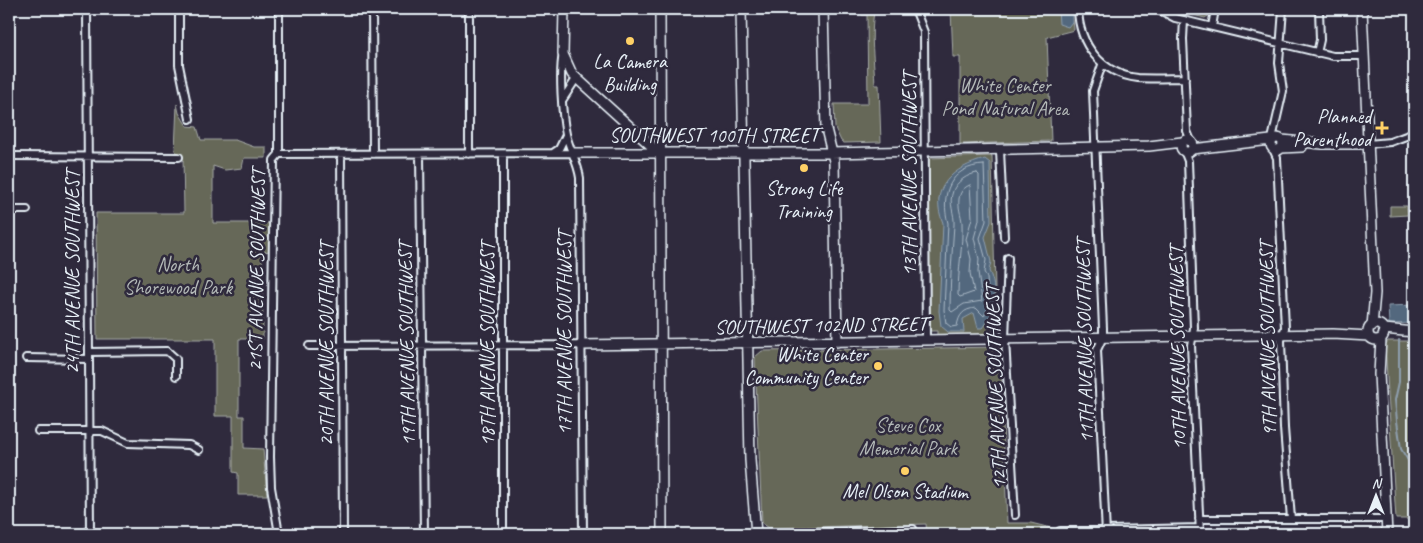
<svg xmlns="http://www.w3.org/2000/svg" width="1423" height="543" font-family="Caveat,sans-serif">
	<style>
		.green { fill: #666758; stroke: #a7aca8 }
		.water { fill: #52687e; stroke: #8e9faf }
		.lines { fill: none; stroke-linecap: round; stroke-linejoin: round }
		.shore { stroke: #acbac7; stroke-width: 1 }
		.stream { stroke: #8e9faf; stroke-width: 2 }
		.street-casing { stroke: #e8f1f8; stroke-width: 10 }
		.secondary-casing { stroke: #e8f1f8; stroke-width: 12 }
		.street { stroke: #2f2a3d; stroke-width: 6 }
		.secondary { stroke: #2f2a3d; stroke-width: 9 }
		.poi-dot { fill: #ffd166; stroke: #2f2a3d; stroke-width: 2 }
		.labels { text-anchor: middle; stroke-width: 5; stroke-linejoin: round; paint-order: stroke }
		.poi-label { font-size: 20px; fill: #e8f1f8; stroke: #2f2a3d }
		.park-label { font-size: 20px; fill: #b4bab8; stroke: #2f2a3d }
		.street-label { font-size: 20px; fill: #e8f1f8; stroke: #2f2a3d }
	</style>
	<rect width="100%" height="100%" fill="#2f2a3d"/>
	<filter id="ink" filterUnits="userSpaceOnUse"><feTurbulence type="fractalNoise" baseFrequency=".02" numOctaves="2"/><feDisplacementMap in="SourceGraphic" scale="10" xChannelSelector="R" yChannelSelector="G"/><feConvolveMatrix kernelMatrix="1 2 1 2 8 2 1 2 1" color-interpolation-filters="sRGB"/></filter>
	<g filter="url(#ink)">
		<path class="green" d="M862 9H873L874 11C870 39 874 58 875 85H879L881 142 844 143 841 141 835 128 834 104H868L867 15H862Z
			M951 9H1072L1074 30 1047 37 1051 141 960 144V57H953Z
			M1168 9H1208V16L1205 18Z
			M177 104 179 113 187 126 197 127 201 140H235L254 147H266V158H244L242 168 225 170 213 166V223H271V251L262 252 263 339H239V416H244V448L263 449 267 495H238V473L233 472V416H215V339H97L96 213H184L183 156 175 151Z
			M992 156 996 334 937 335V331H930L929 158Z
			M1390 206H1407L1408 215 1390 216Z
			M1388 341H1414V519H1396L1385 345Z
			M1000 347 1007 523H1031L1055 529V534H987L976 531 965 534H927L926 524 769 528 762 523 755 357 762 351Z"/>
		<path class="water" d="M1058 9H1072V22L1068 27 1059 24Z
			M985 159 990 163 991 222 985 237 991 262 989 271C998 289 995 313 983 328H978L974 313 963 319 964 332H948L941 326 939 311 943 223C928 187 954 167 985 159Z
			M1414 305V323L1389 324 1388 306Z"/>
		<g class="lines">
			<path class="shore" d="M984 165 986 221 980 238 986 260 984 272 987 278 989 306 984 316 976 308C963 309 959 315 957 326L951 327 946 323 944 310 948 223C940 195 950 166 984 165Z
				M977 173 979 175V220L974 238 979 259 978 272 982 301 964 304 952 312 950 310C950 282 952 253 954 225 955 213 948 204 953 191 956 182 968 174 977 173Z
				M970 185 972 218 966 239 971 259 970 273 974 292 960 297 958 295C958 271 963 246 962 222 961 214 958 208 959 199 960 192 964 187 970 185Z"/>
			<path class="stream" d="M1399 340V382L1395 400 1397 421 1401 449 1414 470"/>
			<g class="street-casing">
				<path id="street" d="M87 9 90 534
					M179 9V65L190 119
					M372 9 373 154
					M469 9V154
					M915 9 924 32 926 341
					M1078 9C1079 44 1101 74 1138 78 1153 79 1170 78 1185 78
					M1158 9 1175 18 1333 56H1364
					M1184 20 1183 39 1187 131 1191 141
					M1212 27 1215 9
					M1317 53 1320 40 1319 9
					M563 54C559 71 562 116 566 134 569 149 578 162 580 178L583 534
					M1102 65 1093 91 1103 328V337L1097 350 1106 534
					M563 99 576 79
					M1272 139 1283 91 1279 63 1283 9
					M1368 144 1390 142 1414 133
					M1273 149 1277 158 1285 328 1281 340 1284 428 1291 519
					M1000 150 1004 237
					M1184 151 1188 161 1194 328 1191 345 1200 534
					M553 153 559 149 566 135
					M279 154 574 153
					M341 154 343 534
					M420 154 424 534
					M503 154V534
					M9 156 179 157
					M9 210H27
					M1008 258 1005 339 1015 515
					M309 346 581 345
					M89 352 167 351 176 359V376
					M26 358 89 359
					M38 431H102L128 443 189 445 199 450
					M1199 519H1386
					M1060 531 1200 528
					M279 534 271 487 270 457 274 160 279 154V9
					M763 534 913 529"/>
			</g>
			<g class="secondary-casing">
				<path id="secondary" d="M564 9 563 54 572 74 659 153
					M660 9 662 534
					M741 9 750 460 756 534
					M823 9 826 129 834 161 837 342
					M1362 9 1375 293 1372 326
					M1271 144a6 6 0 1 1 12 0a6 6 0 1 1-12 0Z
					M1181 146a6 6 0 1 1 12 0a6 6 0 1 1-12 0Z
					M1282 140 1322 144H1368
					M1281 148 1302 147
					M1192 149 1271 140
					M574 153H831L1149 146 1182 142
					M1368 332a8 8 0 1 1 16 0a8 8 0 1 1-16 0Z
					M1384 329 1414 332
					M1381 339 1379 374 1387 534
					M581 345 1333 334 1369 336"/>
			</g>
			<use href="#street" class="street"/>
			<use href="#secondary" class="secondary"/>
		</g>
	</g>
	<g class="poi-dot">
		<circle cx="630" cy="41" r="5"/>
		<path d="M1379.5 120.5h5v5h5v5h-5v5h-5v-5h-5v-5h5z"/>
		<circle cx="804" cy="168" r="5"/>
		<circle cx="878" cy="366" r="5"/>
		<circle cx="905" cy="471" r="5"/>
	</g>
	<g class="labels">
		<g class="poi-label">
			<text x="630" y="68">La Camera<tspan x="630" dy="23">Building</tspan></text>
			<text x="1371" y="123" text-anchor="end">Planned<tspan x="1371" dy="23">Parenthood</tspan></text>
			<text x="804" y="195">Strong Life<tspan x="804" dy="23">Training</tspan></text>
			<text x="868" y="361" text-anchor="end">White Center<tspan x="868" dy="23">Community Center</tspan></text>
			<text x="905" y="498">Mel Olson Stadium</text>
		</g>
		<g class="park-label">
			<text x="1005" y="92">White Center<tspan x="1005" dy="23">Pond Natural Area</tspan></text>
			<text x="178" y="271">North<tspan x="178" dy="23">Shorewood Park</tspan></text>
			<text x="908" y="432">Steve Cox<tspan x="908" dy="23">Memorial Park</tspan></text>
		</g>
		<g class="street-label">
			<text x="714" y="142">SOUTHWEST 100TH STREET</text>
			<text transform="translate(909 174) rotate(-90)" y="7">13TH AVENUE SOUTHWEST</text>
			<text transform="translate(256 270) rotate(-89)" y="7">21ST AVENUE SOUTHWEST</text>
			<text transform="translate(72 272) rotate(-90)" y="7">24TH AVENUE SOUTHWEST</text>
			<text transform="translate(821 325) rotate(-1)" y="7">SOUTHWEST 102ND STREET</text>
			<text transform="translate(564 333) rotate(-90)" y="7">17TH AVENUE SOUTHWEST</text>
			<text transform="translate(1267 339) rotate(-91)" y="7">9TH AVENUE SOUTHWEST</text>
			<text transform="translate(1084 341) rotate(-91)" y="7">11TH AVENUE SOUTHWEST</text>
			<text transform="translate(326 344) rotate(-90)" y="7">20TH AVENUE SOUTHWEST</text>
			<text transform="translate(406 344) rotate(-91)" y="7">19TH AVENUE SOUTHWEST</text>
			<text transform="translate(487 344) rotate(-90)" y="7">18TH AVENUE SOUTHWEST</text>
			<text transform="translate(1177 348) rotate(-91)" y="7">10TH AVENUE SOUTHWEST</text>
			<text transform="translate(995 387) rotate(-92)" y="7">12TH AVENUE SOUTHWEST</text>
		</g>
	</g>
	<rect width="1423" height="543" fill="none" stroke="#2f2a3d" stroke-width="30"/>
	<rect x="15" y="15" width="1393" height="513" fill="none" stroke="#e8f1f8" stroke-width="2" filter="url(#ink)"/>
	<g transform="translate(1376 496)" stroke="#2f2a3d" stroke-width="4" paint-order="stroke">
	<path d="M0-4L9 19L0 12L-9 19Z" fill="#e8f1f8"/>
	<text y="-8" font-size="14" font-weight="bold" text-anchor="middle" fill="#e8f1f8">N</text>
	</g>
</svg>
